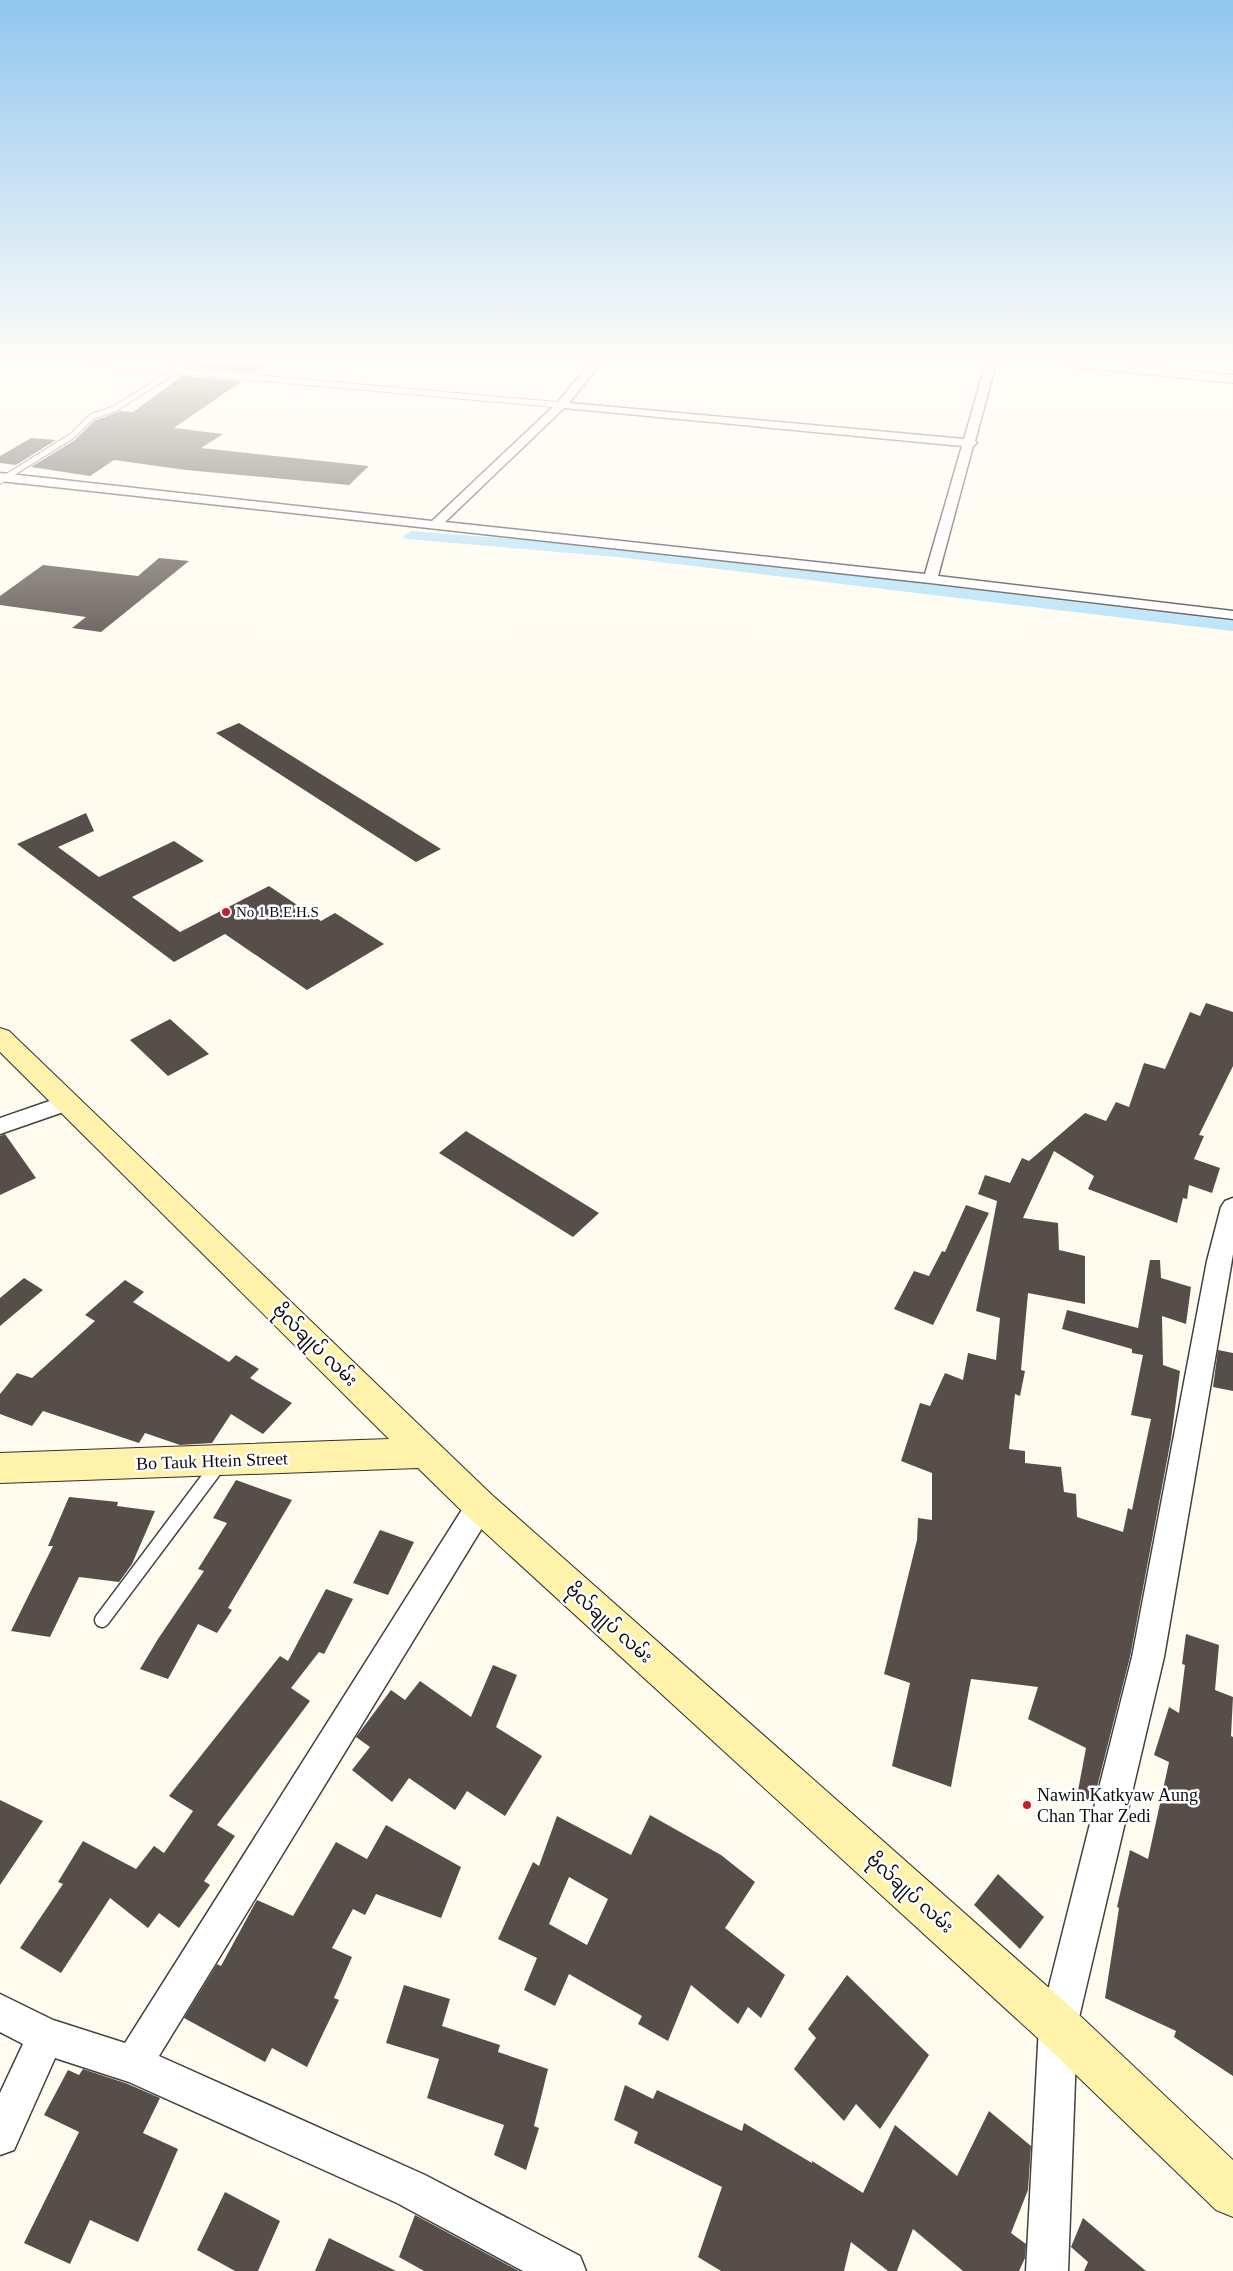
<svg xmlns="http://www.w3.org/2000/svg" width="1233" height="2271" font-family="'Times New Roman','Noto Sans Myanmar',serif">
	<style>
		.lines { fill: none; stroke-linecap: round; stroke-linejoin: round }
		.canal { fill: #b0e1fa; fill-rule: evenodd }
		.building { fill: #574e4a; fill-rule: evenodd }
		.lane-far1-casing { stroke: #414141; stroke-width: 7 }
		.lane-casing { stroke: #414141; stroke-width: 17 }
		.street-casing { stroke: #414141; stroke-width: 3 }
		.secondary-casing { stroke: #303030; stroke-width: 2 }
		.lane-far1 { stroke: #fff; stroke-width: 5.5 }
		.lane { stroke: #fff; stroke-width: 14 }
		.street { fill: #fff; fill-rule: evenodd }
		.secondary { fill: #fff2aa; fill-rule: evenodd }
		.poi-dot { fill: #c71d2c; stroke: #fff; stroke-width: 2 }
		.labels { text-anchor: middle; stroke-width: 5; stroke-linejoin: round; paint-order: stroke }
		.poi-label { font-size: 15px; fill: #0e0e0e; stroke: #fff; text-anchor: start }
		.near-street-label { font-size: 18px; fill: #0e0e0e; stroke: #fff }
		.near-poi-label { font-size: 18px; fill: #0e0e0e; stroke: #fff; text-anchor: start }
	</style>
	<rect width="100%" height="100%" fill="#fffbef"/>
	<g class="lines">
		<path class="canal" d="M411 531 618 547 1233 621V631L618 557 406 539 403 536Z"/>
	</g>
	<path class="building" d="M199 363H265L253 373 194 367Z
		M182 376 242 381 174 428 223 434 201 448 369 466 349 485 186 470 114 460 90 476 31 467 75 440 94 421 120 411 133 412Z
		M31 438 56 440 16 465 0 463V456Z
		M159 558 189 561 101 632 72 628 86 617 0 605V596L43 565 138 576Z
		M239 723 441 849 416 862 216 733Z
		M86 813 94 831 58 847 99 877 174 841 204 861 132 897 180 932 269 886 321 921 335 913 384 944 307 990 225 934 174 962 17 844Z
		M1206 1003 1233 1012V1066L1199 1135 1204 1136 1194 1159 1220 1168 1212 1193 1189 1185 1187 1199 1183 1198 1177 1223 1088 1189 1094 1176 1054 1151 1023 1218 1058 1223 1059 1250 1085 1256V1304L1028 1293 1021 1370 1025 1371 1020 1396 1015 1394 1009 1449 1025 1451V1463L1061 1467 1064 1492 1076 1494 1077 1517 1123 1532 1128 1508 1132 1510 1151 1419 1131 1415 1143 1355 1132 1353V1349L1062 1329 1067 1310 1138 1328 1150 1260H1160L1161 1278 1191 1287 1186 1324 1162 1316 1163 1365 1180 1371 1171 1439 1130 1657 1093 1803 1077 1796 1086 1748 1028 1719 1038 1687 971 1679 951 1787 892 1766 910 1683 884 1674 917 1540 918 1518 932 1520V1473L901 1461 920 1403 930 1406 945 1373 963 1380 968 1353 996 1360 1000 1318 976 1311 997 1201 978 1194 985 1175 1010 1183 1022 1158 1029 1161 1085 1113 1106 1121 1116 1102 1129 1107 1144 1063 1165 1069 1190 1012 1200 1016Z
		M170 1019 209 1054 168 1076 130 1040Z
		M466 1131 599 1213 573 1237 439 1153Z
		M5 1134 36 1178 0 1195V1136Z
		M966 1205 989 1213 933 1325 894 1309 914 1271 929 1276 942 1251 945 1252Z
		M24 1278 43 1290 0 1326V1298Z
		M125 1280 144 1292 133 1302 229 1362 236 1355 259 1369 250 1378 292 1403 263 1434 231 1414 212 1443 180 1445 145 1433 139 1443 43 1411 32 1426 0 1414V1394L17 1373 32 1378 95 1321 85 1315Z
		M1218 1350 1233 1353V1391L1213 1387Z
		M236 1480 292 1500 228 1608 232 1610 217 1633 198 1624 168 1679 140 1669 158 1639 204 1571 198 1569 227 1523 213 1518Z
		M69 1497 118 1502 117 1506 155 1511 132 1564 119 1582 79 1577 50 1637 11 1631 53 1546H48Z
		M380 1530 414 1542 388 1595 353 1583Z
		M326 1589 353 1599 324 1654 319 1652 291 1688 310 1701 217 1825 235 1836 204 1881 210 1885 179 1928 159 1913 148 1928 110 1898 61 1973 20 1948 63 1884 58 1882 83 1841 136 1869 154 1846 164 1853 193 1811 169 1796 280 1656 288 1661Z
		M1186 1634 1219 1645 1215 1690 1233 1697 1231 1736 1233 1737V2076L1174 2037 1176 2031 1105 1998 1119 1908 1117 1907 1130 1850 1148 1859 1169 1762 1154 1755 1169 1707 1179 1713 1185 1665 1182 1664Z
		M493 1665 517 1675 496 1727 542 1756 505 1816 467 1791 455 1810 409 1778 392 1802 352 1770 370 1747 356 1737 391 1690 405 1700 420 1681 471 1717Z
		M0 1800 43 1821 0 1885Z
		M650 1815 721 1855 755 1882 725 1928 785 1975 761 2018 748 2007 738 2024 691 1985 668 2041 638 2024 642 2016 569 1974 555 2006 524 1990 537 1958 498 1939 533 1862 539 1866 557 1816 631 1855ZM569 1877 608 1899 587 1945 549 1924Z
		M386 1825 461 1867 441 1918 376 1894 365 1915 353 1909 332 1948 352 1957 334 1998 339 2000 307 2067 272 2048 265 2062 184 2018 217 1964 221 1966 257 1900 293 1916 336 1842 367 1859Z
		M998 1874 1044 1917 1020 1949 974 1905Z
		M847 1975 929 2055 880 2129 856 2104 844 2121 794 2069 816 2038 808 2029Z
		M404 1985 450 1999 442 2026 500 2045 498 2052 548 2069 534 2126 539 2128 526 2170 494 2155 504 2125 427 2098 439 2059 386 2043Z
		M83 2069 128 2084 160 2098 143 2133 178 2149 138 2242 90 2220 70 2264 24 2243 79 2132 44 2115 68 2070 79 2075Z
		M625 2085 653 2099 657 2090 742 2131 744 2123 812 2163V2161L863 2193 895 2125 957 2176 989 2111 1031 2146 1028 2190 1011 2233 1026 2244 1025 2258 1019 2271H963L913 2229 897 2271H888L851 2242 844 2271H721L698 2257 722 2187 634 2143 638 2132 614 2120Z
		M225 2192 280 2221 258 2271H235L197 2250Z
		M415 2215 519 2271H424L399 2257Z
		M1083 2218 1146 2271H1084L1088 2262 1071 2247Z
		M329 2238 396 2271H315Z"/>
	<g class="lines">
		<g class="lane-far1-casing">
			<path id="lane-far1" d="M91 363 561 405
				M0 481 72 436 91 417 116 408 187 363"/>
		</g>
		<g class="lane-casing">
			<path id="lane" d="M102 1620 219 1464"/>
		</g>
		<g class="street-casing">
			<path id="street" d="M590 363H601L569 403 964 439 986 363H996L975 441 977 443 973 446 938 576 1233 611V619L930 583 0 481V473L432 521 557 403ZM564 408 962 446 925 574 445 522Z
				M67 1095 75 1098 78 1103 75 1108 0 1134V1118Z
				M1233 1198V1254L1164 1657 1077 2026 1068 2271H1026L1039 2026 1132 1657 1207 1261 1221 1207 1225 1201Z
				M480 1493 490 1497 494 1506 490 1515 159 2056 425 2175 580 2256 586 2271H523L397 2203 129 2082 55 2058 14 2150 0 2155V2093L23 2044 0 2032V1994L53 2020 125 2043 470 1497Z"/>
		</g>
		<g class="secondary-casing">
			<path id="secondary" d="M1066 363H1112L1233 375V383L1072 367Z
				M0 1028 9 1031 492 1495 1074 2010 1233 2160V2217L1216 2210 1042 2042 468 1517 418 1468 0 1483V1453L389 1439 0 1052Z"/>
		</g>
		<use href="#lane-far1" class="lane-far1"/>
		<use href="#lane" class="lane"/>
		<use href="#street" class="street"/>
		<use href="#secondary" class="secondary"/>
	</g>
	<linearGradient id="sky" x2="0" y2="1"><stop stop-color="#91c6ef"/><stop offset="0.53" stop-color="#fffdf8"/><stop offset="1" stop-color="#fffdf8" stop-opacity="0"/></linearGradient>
	<rect width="1233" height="681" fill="url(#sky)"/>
	<g class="poi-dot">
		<circle cx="226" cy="912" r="5"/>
		<circle cx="1027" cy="1805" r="5"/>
	</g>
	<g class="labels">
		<g class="poi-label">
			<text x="236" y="917">No 1 B.E.H.S</text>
		</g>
		<g class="near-street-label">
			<text transform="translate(315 1345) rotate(44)" y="6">ဗိုလ်ချုပ် လမ်း</text>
			<text transform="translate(212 1461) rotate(-2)" y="6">Bo Tauk Htein Street</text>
			<text transform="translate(609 1623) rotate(42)" y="6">ဗိုလ်ချုပ် လမ်း</text>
			<text transform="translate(910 1893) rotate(42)" y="6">ဗိုလ်ချုပ် လမ်း</text>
		</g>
		<g class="near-poi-label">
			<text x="1037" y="1801">Nawin Katkyaw Aung<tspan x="1037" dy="21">Chan Thar Zedi</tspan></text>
		</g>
	</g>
</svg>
